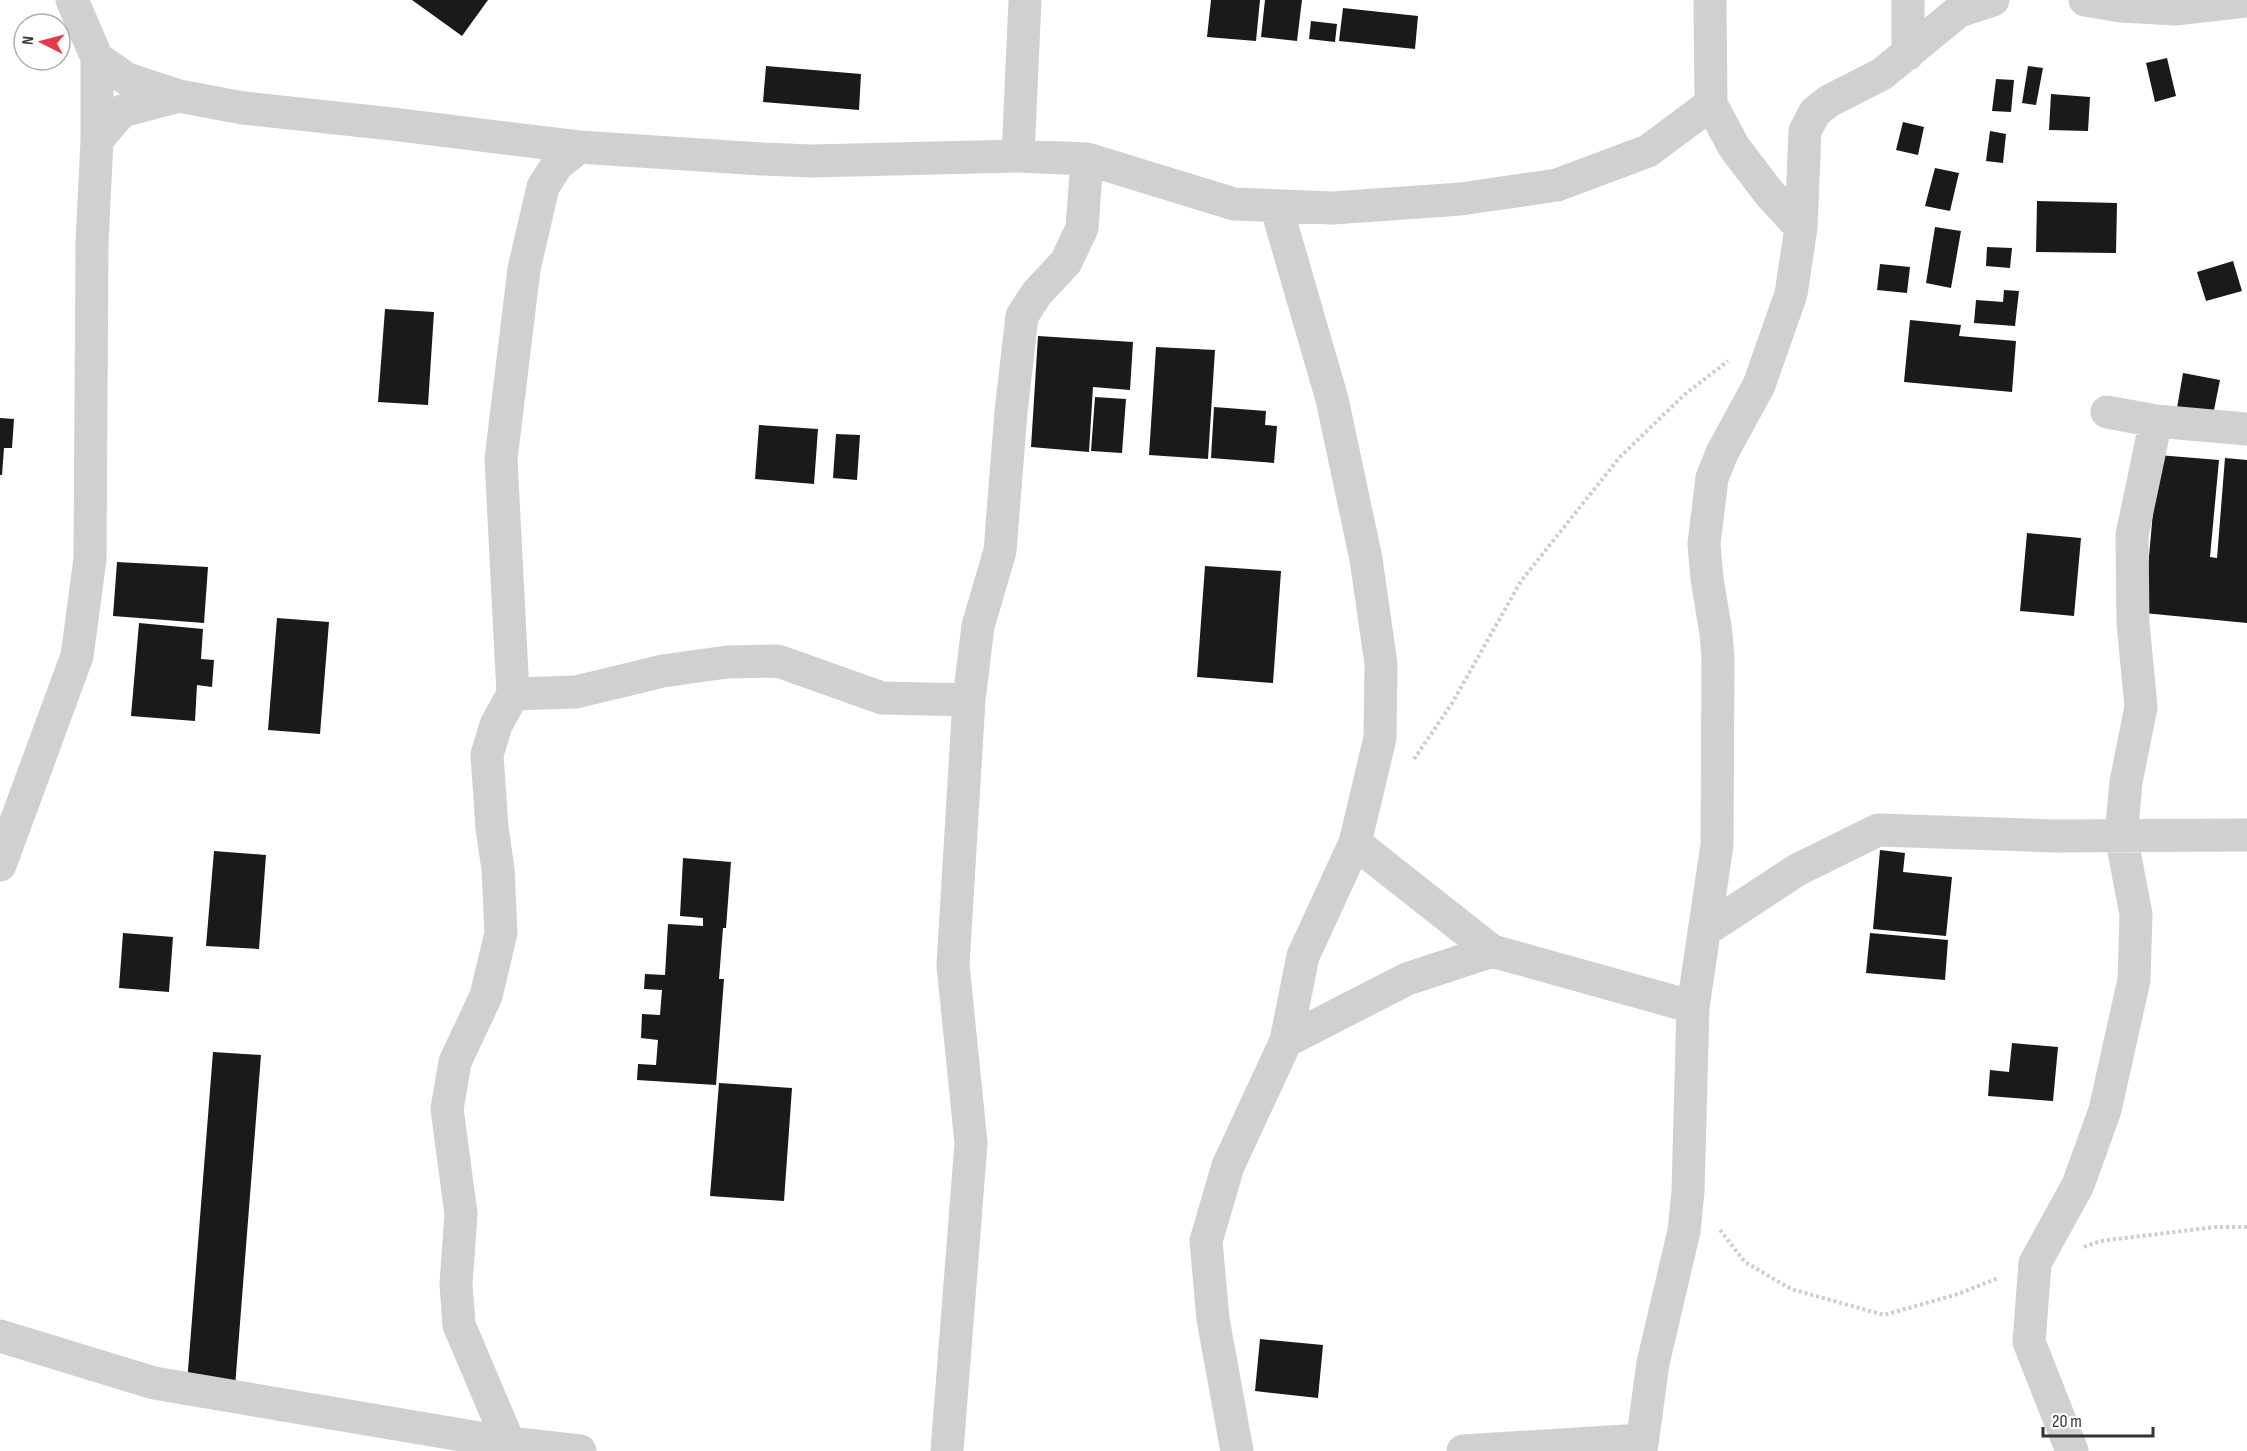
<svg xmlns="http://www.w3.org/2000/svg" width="2247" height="1451" font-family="'Sofia Sans Condensed',sans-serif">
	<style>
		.building { fill: #1a1a1a }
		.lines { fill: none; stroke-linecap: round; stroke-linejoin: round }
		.path { stroke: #cdcdcd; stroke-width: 4; stroke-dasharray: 3 3; stroke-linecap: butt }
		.minor { stroke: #d0d0d0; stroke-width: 33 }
	</style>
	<rect width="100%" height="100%" fill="#fff"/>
	<path class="building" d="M412 0H488L462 36Z
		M1211 0H1260L1256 41 1207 37Z
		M1265 0H1302L1297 41 1261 37Z
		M1343 8 1418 16 1415 49 1339 41Z
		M1311 21 1337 24 1335 42 1309 39Z
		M2167 58 2176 96 2155 102 2146 63Z
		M766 66 861 74 859 110 763 102Z
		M2028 66 2043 68 2036 105 2022 103Z
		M1996 79 2014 80 2011 112 1992 111Z
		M2051 94 2090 97 2088 131 2049 130Z
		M1903 122 1924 127 1918 155 1896 150Z
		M1990 131 2006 134 2003 163 1986 161Z
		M1935 168 1959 173 1950 211 1925 206Z
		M2037 201 2117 203 2116 253 2036 252Z
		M1935 227 1961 231 1951 288 1926 283Z
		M1987 247 2012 248 2010 268 1986 266Z
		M2233 261 2242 291 2206 301 2197 272Z
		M1880 264 1910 267 1907 293 1877 290Z
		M2004 290 2019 291 2015 326 1974 323 1976 300 2003 302Z
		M385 309 434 312 428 405 378 402Z
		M1910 320 1961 325 1959 336 2016 341 2012 392 1904 382Z
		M1038 336 1133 342 1130 390 1093 387 1089 452 1031 447Z
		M1156 347 1215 350 1208 459 1149 455Z
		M2183 373 2220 380 2213 415 2177 408Z
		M1095 397 1126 399 1122 453 1091 451Z
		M1214 407 1266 411 1265 425 1277 426 1274 463 1211 458Z
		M0 418 14 419 12 448H4L2 475H0Z
		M759 425 818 429 814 484 755 479Z
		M836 434 860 435 857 480 833 478Z
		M2158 455 2219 460 2210 557 2217 558 2225 458 2247 460V623L2144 613Z
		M2027 533 2081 538 2074 616 2020 611Z
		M117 562 208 567 204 623 113 616Z
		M1205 566 1281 571 1273 683 1197 677Z
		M277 618 329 622 320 734 268 730Z
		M139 623 203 629 201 659 214 660 212 687 197 685 195 721 131 716Z
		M1880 850 1905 853 1903 872 1952 877 1946 936 1873 929Z
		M214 851 266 855 259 949 206 946Z
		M683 858 731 862 726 928H723L719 979H724L716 1085 637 1080 638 1064 656 1065 658 1040 641 1038 642 1014 660 1015 662 990 644 989 645 974 665 975 668 924 703 926V918L680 916Z
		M123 933 173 937 169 992 119 988Z
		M1870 933 1948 940 1945 980 1866 973Z
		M2012 1043 2058 1047 2053 1101 1988 1096 1990 1070 2009 1072Z
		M213 1052 261 1055 235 1387 187 1383Z
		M719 1083 792 1088 784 1201 710 1196Z
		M1260 1339 1323 1345 1318 1398 1255 1391Z"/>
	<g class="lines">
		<path class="path" d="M1414 759 1451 705 1521 581 1620 457 1684 395 1728 361
			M1720 1230 1745 1262 1791 1289 1884 1315 1958 1294 1998 1278
			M2084 1247 2100 1241 2216 1227H2247"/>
		<path class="minor" d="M72 0 97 58 127 79 179 96 243 108 392 124 579 147 761 159 811 161 1018 156 1087 159 1234 204 1333 208 1461 199 1557 185 1648 151 1711 104
			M1710 0 1711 104 1734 147 1769 193 1801 228
			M1908 0V54
			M2085 0 2121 6 2175 9 2247 1
			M97 140V58
			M1018 156 1025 0
			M2107 412 2156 421 2247 429
			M513 694 576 692 663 671 727 662 778 661 882 698 969 700
			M1355 843 1492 951 1693 1007
			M0 865 77 656 90 559 92 243 97 140 122 111 179 96
			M1704 931 1797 870 1878 830 2056 836 2247 835
			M1286 1041 1407 979 1492 951
			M0 1336 154 1383 509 1443
			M509 1443 459 1325 456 1284 461 1214 447 1109 455 1062 486 996 501 933 498 869 492 828 487 755 496 725 513 694 501 459 524 269 543 187 557 165 579 147
			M506 1451 509 1443 580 1451
			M947 1451 971 1143 953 965 969 700 978 626 1000 551 1011 412 1022 316 1037 293 1066 262 1082 228 1087 159
			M1237 1451 1213 1319 1206 1241 1228 1166 1286 1041 1303 956 1355 843 1380 738 1381 664 1366 559 1332 399 1276 206
			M1463 1451 1641 1440
			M1641 1451 1653 1363 1684 1231 1688 1191 1693 1007 1717 845 1718 658 1716 633 1707 579 1704 544 1712 478 1722 453 1759 385 1791 294 1801 228 1805 131 1815 112 1829 101 1882 74 1959 11 1993 0
			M2072 1451 2029 1342 2035 1263 2078 1185 2105 1110 2134 980 2136 914 2121 836 2126 782 2141 707 2133 623 2132 535 2156 421"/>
	</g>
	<g transform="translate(42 42) rotate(276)"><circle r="28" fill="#ffffff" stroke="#adadad" stroke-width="1.5"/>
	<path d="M0-4.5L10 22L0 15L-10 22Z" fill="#e63946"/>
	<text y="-9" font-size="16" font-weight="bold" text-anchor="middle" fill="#333333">N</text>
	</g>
	<path d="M2043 1427v9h110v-9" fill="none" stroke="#333333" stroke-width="3"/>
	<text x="2052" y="1427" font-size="18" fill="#333333" stroke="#ffffff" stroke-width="4.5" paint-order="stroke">20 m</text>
</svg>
